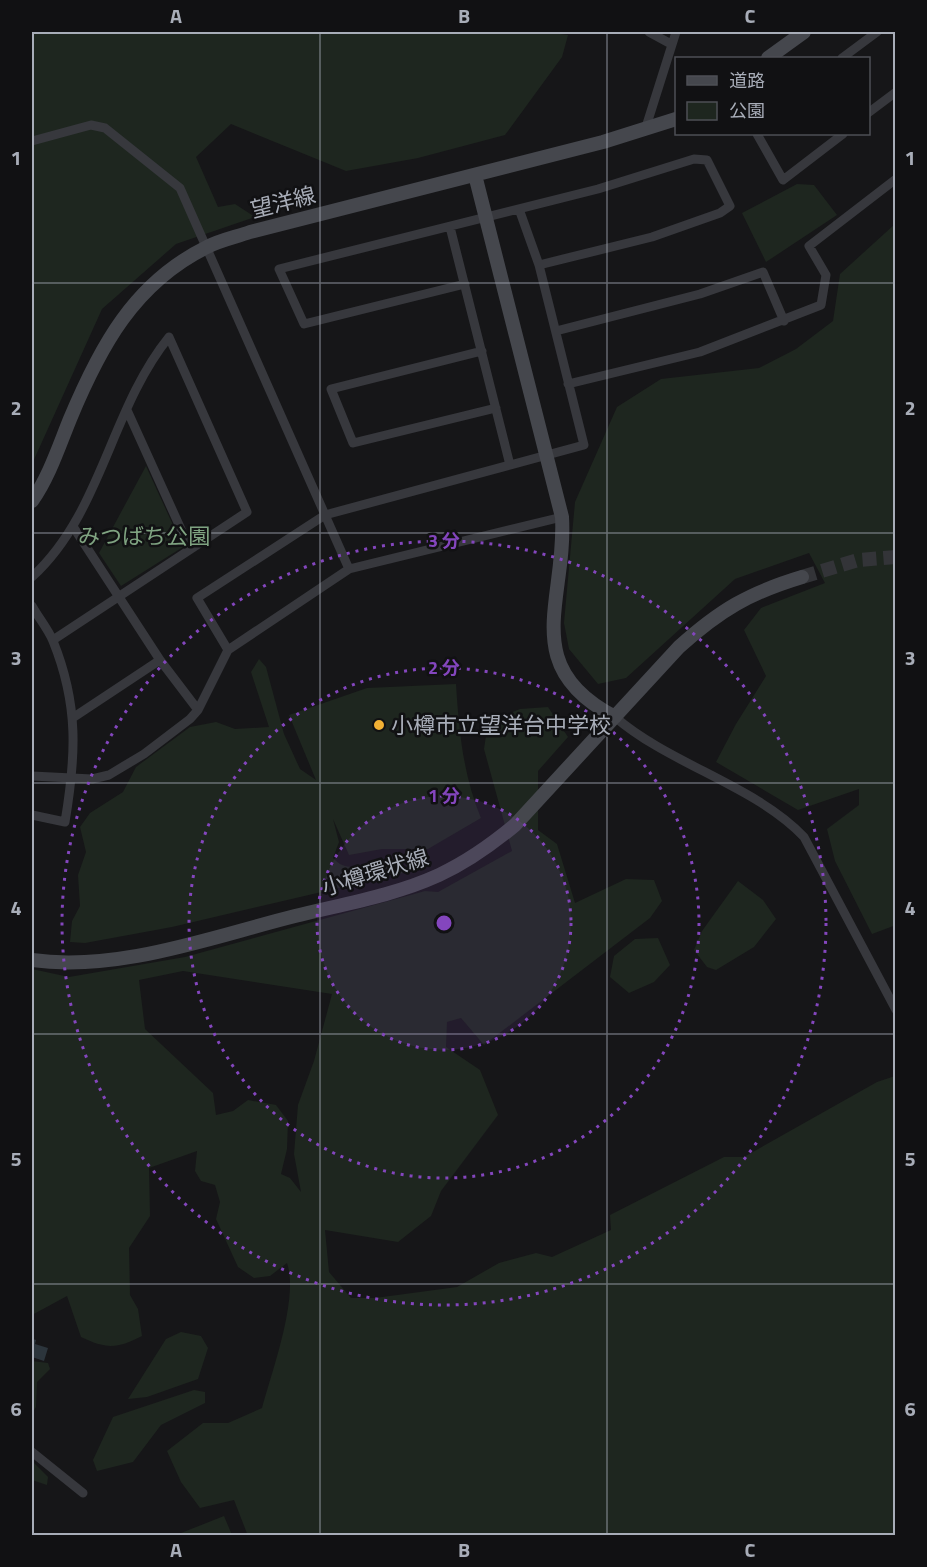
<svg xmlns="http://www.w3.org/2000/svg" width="927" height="1567" font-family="'Titillium Web','Noto Sans JP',sans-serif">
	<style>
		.green { fill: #1e261f; fill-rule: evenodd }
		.water { fill: #2c353c }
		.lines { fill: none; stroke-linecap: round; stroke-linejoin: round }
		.secondary-tunnel { stroke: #333438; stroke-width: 14; stroke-dasharray: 14 7; stroke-linecap: butt }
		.street { stroke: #37383d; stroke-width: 9 }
		.secondary { stroke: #45474d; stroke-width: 14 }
		.grid { fill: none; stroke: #a8adb8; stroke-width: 1.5; stroke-opacity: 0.55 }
		.ring { fill: none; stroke: #8446be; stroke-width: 3; stroke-dasharray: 3 6 }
		.poi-dot { fill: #f2b134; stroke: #111113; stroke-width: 2 }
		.labels { text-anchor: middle; stroke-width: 5; stroke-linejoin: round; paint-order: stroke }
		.street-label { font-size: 22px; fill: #a8adb8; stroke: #111113 }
		.park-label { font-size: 22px; fill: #7fa381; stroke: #111113 }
		.poi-label { font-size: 22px; fill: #a8adb8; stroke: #111113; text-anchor: start }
		.centre { fill: #8446be; stroke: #111113; stroke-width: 3 }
		.ring-label { font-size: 18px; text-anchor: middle; font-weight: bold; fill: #8446be; stroke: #111113; stroke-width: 5; stroke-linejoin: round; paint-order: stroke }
		.neatline { fill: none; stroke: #a8adb8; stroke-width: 2 }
		.grid-label { font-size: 20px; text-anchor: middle; font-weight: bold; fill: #a8adb8 }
	</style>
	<rect width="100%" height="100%" fill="#161618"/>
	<path class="green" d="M32 32H546L568 35 562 57 505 135 418 158 346 171 231 124 196 157 218 207 235 204 255 217 176 244 102 309 32 464Z
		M797 184 814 185 837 215 766 262 742 213Z
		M895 224 896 925 872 934 835 861 827 829 859 805V789L798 810 716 762 736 724 766 676 744 630 761 608 825 583 809 553 735 579 626 678 598 684 569 649 564 623 575 502 617 407 661 379 759 368 796 349 833 321 840 274Z
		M146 466 183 547 121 586 99 553Z
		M259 659 266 667 284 734 300 769 316 780 289 715 367 688 456 684C459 730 463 775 481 818L428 849H382L349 855 333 819 339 842 333 858C349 876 368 861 388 863 394 863 401 867 407 869L403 873 172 927 85 943 70 942 72 921 80 906 78 875 86 852 80 827 90 813 123 792 136 767 190 727 216 722 235 729 269 727 251 672Z
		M548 707 568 737 538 771V830L557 844 575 903 626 879 654 880 662 901 650 918 484 1045 461 1018 447 1022 446 1047 480 1070 498 1115 441 1191 431 1216 398 1242 325 1230 329 1272 351 1298H375L457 1287 499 1263 536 1253 552 1257 611 1230 610 1215 724 1157H744L877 1082 895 1076V1535L248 1536 234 1500 200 1508 181 1482 167 1451 203 1423H228L262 1408C272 1371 299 1298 287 1263L270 1276 254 1278 238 1267 216 1219 220 1202 215 1185 201 1181 195 1171 197 1151 149 1168 150 1216 129 1248 130 1295 138 1309 142 1336C117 1349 106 1349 81 1337L67 1296 32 1315V969L69 977 185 957 425 891 438 892 512 851 484 749 488 722 520 709ZM183 971 332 994 314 1061 298 1105 294 1154 301 1192 290 1178 281 1174 287 1149 288 1121 276 1105 248 1100 233 1111 216 1115 213 1093 145 1029 139 980Z
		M738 881 763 900 776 919 754 947 716 970 707 967 694 950 702 931Z
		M658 938 670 965 654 982 629 993 610 977 614 956 635 939Z
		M181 1332 201 1336 208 1348 198 1379 147 1397 128 1399 166 1339Z
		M32 1361 48 1363 50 1369 37 1382 36 1407 32 1414Z
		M194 1390 205 1392V1403L161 1425 133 1462 97 1471 93 1460 113 1417Z
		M32 1461 48 1477 47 1485 32 1480Z
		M224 1516 232 1535H176Z"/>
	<path class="water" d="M33 1339 36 1340 35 1344 48 1348 44 1361 32 1357Z"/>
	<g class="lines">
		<path class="secondary-tunnel" d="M802 577 858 560 896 557"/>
		<path class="street" d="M649 32 671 44
			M842 58 877 32
			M868 113 896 92
			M645 130 676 32
			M757 134 783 180 843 134
			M32 141 91 125 105 128 180 188 349 569
			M450 227 510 465
			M465 284 304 324 279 269 598 189 694 159 707 160 730 206 720 213 652 237 539 265
			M556 331 700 294 763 272 784 321
			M482 351 331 389 353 443 496 408
			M568 384 700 352 821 305 826 275 809 246 896 179
			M127 410 190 549
			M74 528 160 660 198 710
			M32 577C102 513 110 410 169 337L247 512 53 640
			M32 606C38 617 48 629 53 641 79 705 76 756 65 822L32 815
			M228 650 197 598 325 515 584 445 539 265 519 209
			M74 717 160 660
			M615 717C669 764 756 786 804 837L896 1010
			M32 776 92 779 109 775 144 754 190 719 198 710 228 650 349 569 562 517
			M32 1452 83 1493"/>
		<path class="secondary" d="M768 58 804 32
			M475 175 562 517C567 600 517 666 615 717
			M32 501C49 477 59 446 70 419 100 347 134 283 207 247 220 240 236 237 250 232L603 142 676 119
			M32 960C119 972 211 937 295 916 343 904 393 896 439 875 467 862 491 845 515 825L679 647C720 610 749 593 802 577"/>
	</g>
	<path class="grid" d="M320 32V1536M607 32V1536M32 283H896M32 533H896M32 783H896M32 1034H896M32 1284H896"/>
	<circle cx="444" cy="923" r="127" fill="#8446be" fill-opacity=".12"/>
	<g class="ring">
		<circle cx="444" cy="923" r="127"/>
		<circle cx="444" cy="923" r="255"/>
		<circle cx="444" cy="923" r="382"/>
	</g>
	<circle class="poi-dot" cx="379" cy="725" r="6"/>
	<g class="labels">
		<g class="street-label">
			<text transform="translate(283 202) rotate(-14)" y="8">望洋線</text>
			<text transform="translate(375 872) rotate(-17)" y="8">小樽環状線</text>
		</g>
		<g class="park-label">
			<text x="144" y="544">みつばち公園</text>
		</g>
		<g class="poi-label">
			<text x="391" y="733">小樽市立望洋台中学校</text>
		</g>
	</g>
	<circle cx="444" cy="923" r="9" class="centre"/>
	<g class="ring-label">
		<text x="444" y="547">3 分</text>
		<text x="444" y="674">2 分</text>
		<text x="444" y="802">1 分</text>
	</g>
	<rect width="927" height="1567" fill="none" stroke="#111113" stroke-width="66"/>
	<rect x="675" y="57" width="195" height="78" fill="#111113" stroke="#4d4f55" stroke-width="1.5"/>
	<rect x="687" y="76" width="30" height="9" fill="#45474d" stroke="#4d4f55" stroke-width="1.5"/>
	<text x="729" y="87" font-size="18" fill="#a8adb8">道路</text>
	<rect x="687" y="102" width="30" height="18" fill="#1e261f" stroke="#4d4f55" stroke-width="1.5"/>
	<text x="729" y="117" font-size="18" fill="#a8adb8">公園</text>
	<rect x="33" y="33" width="861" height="1501" class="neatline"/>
	<g class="grid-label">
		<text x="176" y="23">A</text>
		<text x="464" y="23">B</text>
		<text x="750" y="23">C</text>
		<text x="16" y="165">1</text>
		<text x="910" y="165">1</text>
		<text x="16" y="415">2</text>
		<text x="910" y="415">2</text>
		<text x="16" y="665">3</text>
		<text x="910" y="665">3</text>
		<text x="16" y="915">4</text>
		<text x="910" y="915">4</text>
		<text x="16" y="1166">5</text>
		<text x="910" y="1166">5</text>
		<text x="16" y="1416">6</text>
		<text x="910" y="1416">6</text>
		<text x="176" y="1557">A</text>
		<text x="464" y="1557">B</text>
		<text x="750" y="1557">C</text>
	</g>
</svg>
